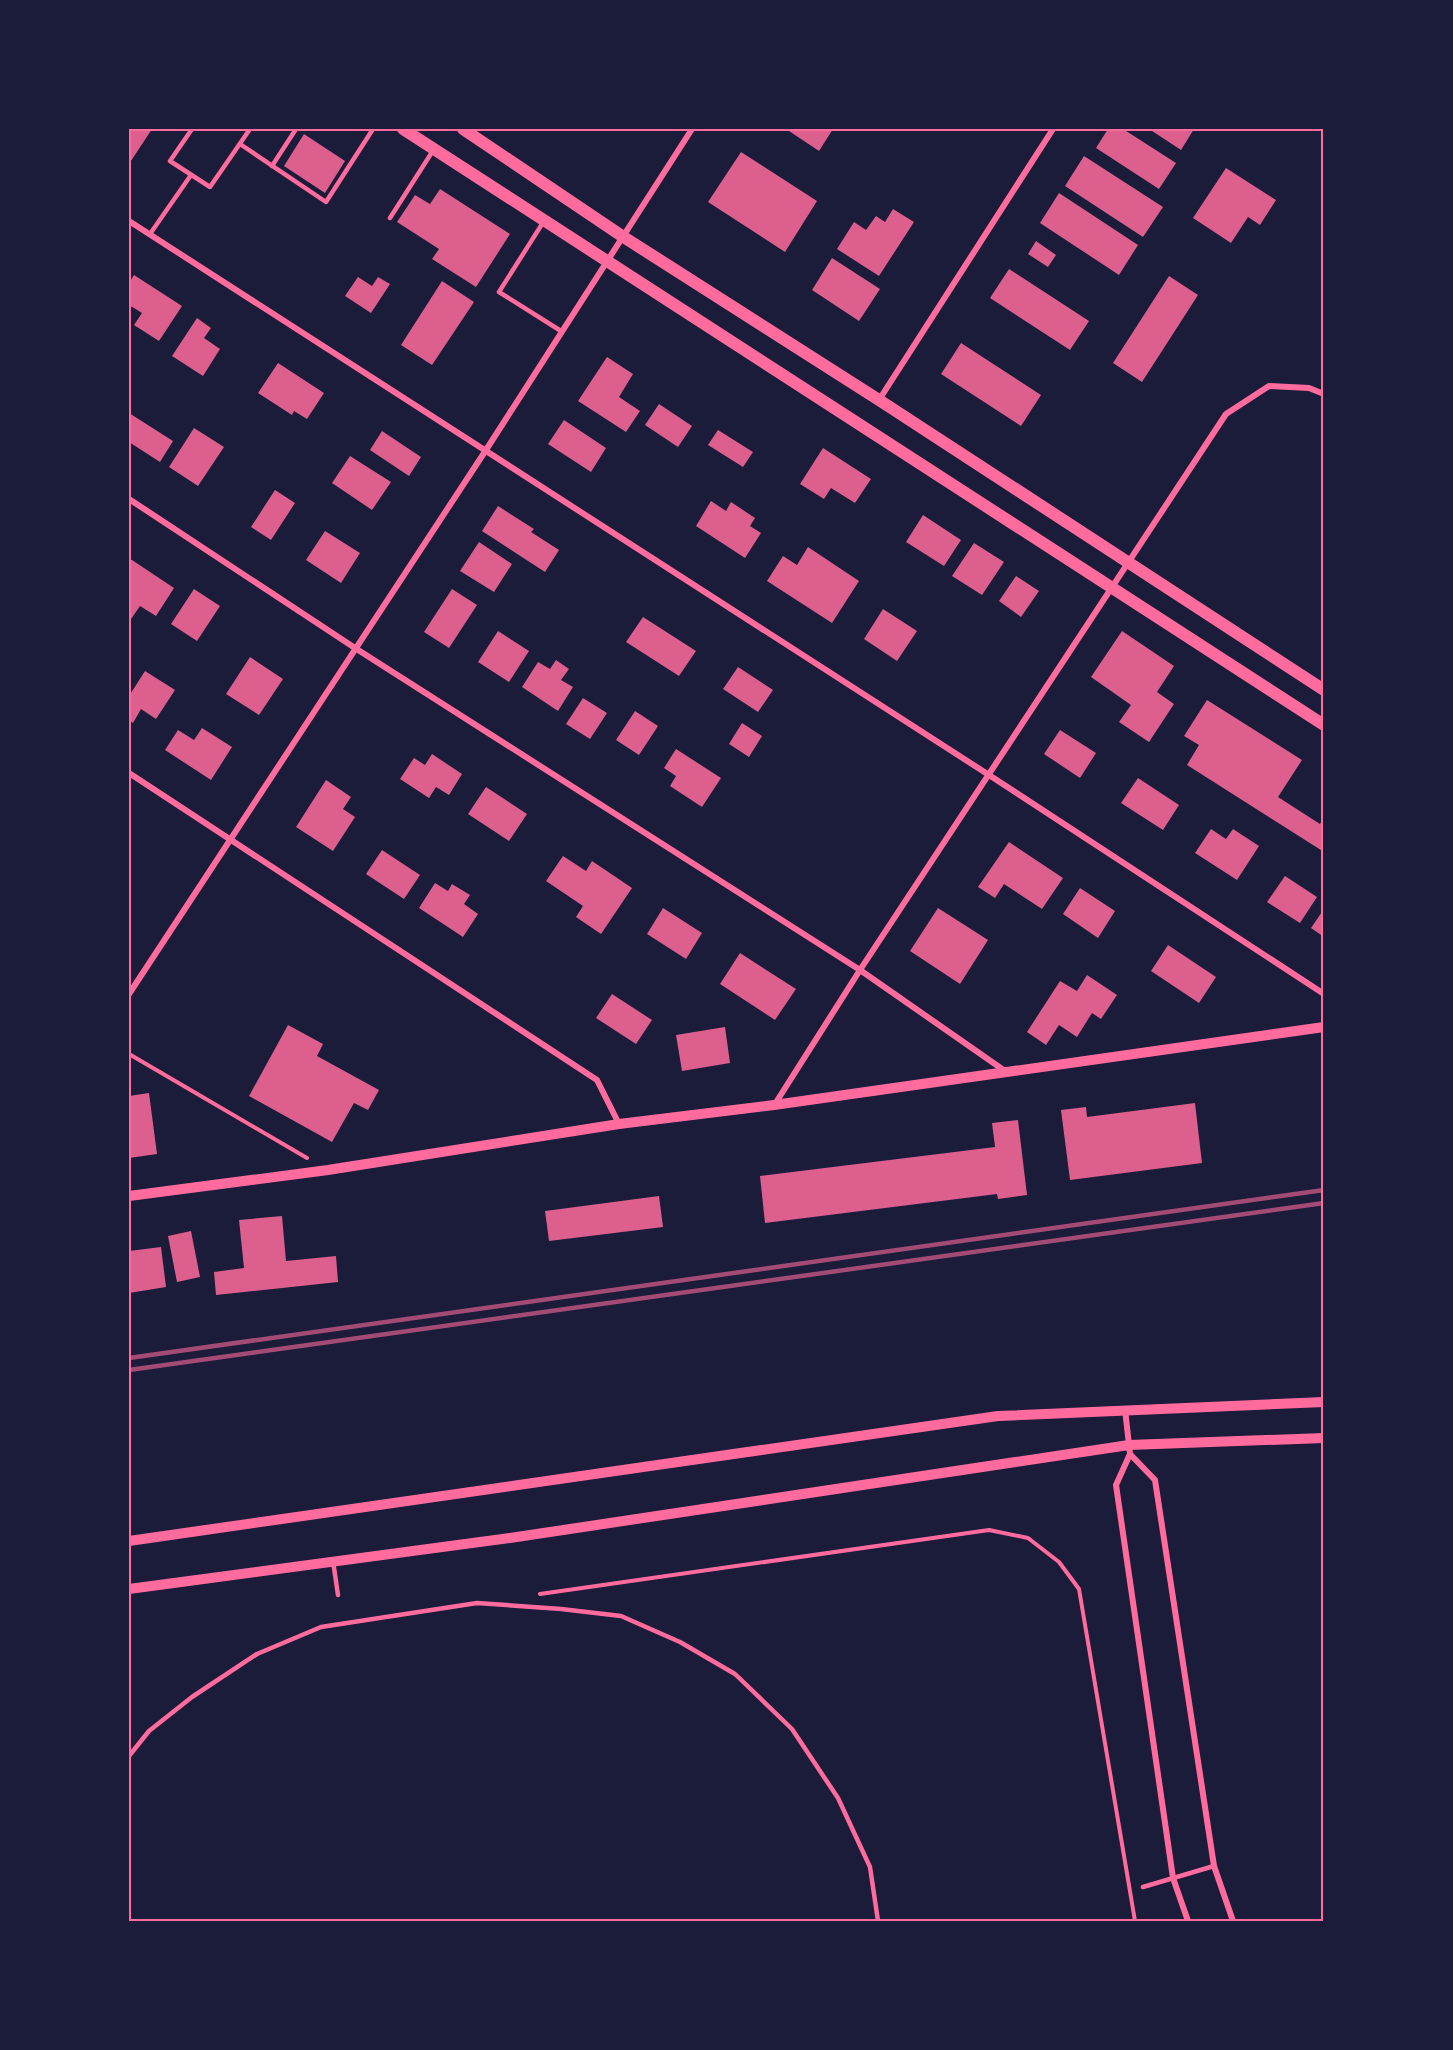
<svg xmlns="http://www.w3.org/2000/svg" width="1453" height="2050" font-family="'Fira Sans',sans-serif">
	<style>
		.building { fill: #dd5f8e }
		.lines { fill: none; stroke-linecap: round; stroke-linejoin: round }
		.path { stroke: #ff6b9d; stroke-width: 4 }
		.service { stroke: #ff6b9d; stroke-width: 4.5 }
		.minor { stroke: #ff6b9d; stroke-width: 6 }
		.tertiary { stroke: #ff6b9d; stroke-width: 10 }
		.secondary { stroke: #ff6b9d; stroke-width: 12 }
		.rail { stroke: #a44b75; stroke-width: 4.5 }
		.neatline { fill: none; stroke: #ff6b9d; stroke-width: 2 }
	</style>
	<rect width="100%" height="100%" fill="#1b1b3a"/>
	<path class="building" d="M129 129H152L129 164Z
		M786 129H833L819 151Z
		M1108 129H1123L1176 163 1159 189 1096 148Z
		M1149 129H1194L1181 150Z
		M304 134 345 161 325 193 284 166Z
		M741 152 817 201 785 252 708 202Z
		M1084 156 1163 207 1143 237 1065 186Z
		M1226 168 1276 200 1260 225 1248 217 1231 243 1193 218Z
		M440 189 510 234 476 287 432 259 439 249 397 222 415 195 430 204Z
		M1059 193 1138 245 1119 275 1040 223Z
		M893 209 914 222 879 276 837 249 854 222 866 230 876 216 885 222Z
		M1036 241 1056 255 1048 267 1028 254Z
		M832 258 880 289 859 321 812 290Z
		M1009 269 1089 321 1070 350 990 298Z
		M134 275 182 306 159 341 134 325 142 313 129 305V283Z
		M1169 276 1198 295 1142 382 1113 363Z
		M358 277 372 286 378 277 390 284 371 313 345 296Z
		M442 281 474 302 432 365 401 345Z
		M197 318 211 328 204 338 220 349 203 376 172 356Z
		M961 343 1041 395 1021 426 941 374Z
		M607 357 633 374 619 397 640 411 626 432 578 401Z
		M278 363 324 393 307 419 294 411 292 415 258 393Z
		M659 404 692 426 678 447 645 425Z
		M129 413 173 441 160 462 129 442Z
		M564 420 606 448 591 472 548 444Z
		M194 428 224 447 198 486 169 467Z
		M718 430 753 452 743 467 708 445Z
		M382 431 421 457 409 476 370 450Z
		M823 448 871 479 855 503 831 488 824 499 800 484Z
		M350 456 391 482 372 510 332 483Z
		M275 490 295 503 271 540 251 527Z
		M711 501 726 511 731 502 755 518 750 526 761 533 745 558 696 526Z
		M498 506 534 529 531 532 559 550 545 572 482 531Z
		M923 515 961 540 944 566 906 542Z
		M325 531 360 553 341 583 306 560Z
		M479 542 512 564 494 592 460 571Z
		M974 543 1004 562 982 595 952 576Z
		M808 547 859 581 832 623 767 581 783 556 797 565Z
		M129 558 174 588 156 616 140 606 129 622Z
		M1016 576 1039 591 1021 617 999 601Z
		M194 589 220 606 197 641 171 624Z
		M452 589 477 605 449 648 424 632Z
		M883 609 917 631 897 661 864 639Z
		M643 617 696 651 679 676 626 642Z
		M498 631 529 651 509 682 478 662Z
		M1122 631 1174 666 1157 692 1174 704 1149 742 1119 722 1131 705 1091 677Z
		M250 657 283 679 259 715 226 694Z
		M556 660 569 669 561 680 573 687 558 711 522 687 538 662 550 669Z
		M738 667 773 690 758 712 723 689Z
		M145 671 175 690 156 719 141 709 133 723 129 720V696Z
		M583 698 607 713 590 739 566 724Z
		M1207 700 1302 760 1278 797 1320 824 1324 817V852L1187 765 1199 745 1184 736Z
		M635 711 658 726 639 755 616 740Z
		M742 723 762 736 749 757 729 744Z
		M202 728 232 747 211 780 165 750 178 730 194 740Z
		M1060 730 1096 753 1080 778 1044 754Z
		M676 749 721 778 702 807 670 786 676 776 664 768Z
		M432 754 462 774 449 795 436 787 429 798 400 779 414 758 425 765Z
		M1138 778 1179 805 1163 830 1121 803Z
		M326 780 351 797 343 809 355 817 333 851 296 827Z
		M486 787 527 814 509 841 468 814Z
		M1211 829 1226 839 1233 829 1259 846 1237 880 1195 853Z
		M1009 842 1063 878 1042 909 1004 884 995 898 978 887Z
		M382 850 420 875 404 899 366 874Z
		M563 856 586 871 592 861 632 888 601 934 576 917 583 906 546 881Z
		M1285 876 1317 897 1300 923 1267 902Z
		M435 883 448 891 452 884 470 895 464 904 478 914 463 937 419 908Z
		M1080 888 1115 911 1098 938 1063 914Z
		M663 908 702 933 686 959 647 934Z
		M938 908 988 940 960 984 910 951Z
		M1324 909V937L1311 928Z
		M1168 945 1216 977 1199 1003 1151 971Z
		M740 953 796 989 775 1020 720 984Z
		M1087 975 1117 995 1101 1019 1092 1013 1077 1037 1059 1025 1046 1045 1027 1032 1060 981 1077 991Z
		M612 994 652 1020 636 1044 596 1018Z
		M288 1025 323 1044 317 1056 379 1090 368 1110 354 1103 332 1142 249 1096Z
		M725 1027 730 1063 682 1071 676 1035Z
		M149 1093 157 1154 129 1158V1096Z
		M1195 1103 1202 1163 1070 1180 1061 1110 1086 1107 1087 1117Z
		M1018 1120 1027 1195 998 1199 997 1194 765 1223 760 1176 995 1147 992 1123Z
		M659 1196 663 1227 549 1241 545 1211Z
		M282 1216 286 1261 336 1256 338 1282 216 1295 214 1272 244 1268 239 1220Z
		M191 1231 200 1277 177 1282 168 1236Z
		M161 1247 166 1287 129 1293V1251Z"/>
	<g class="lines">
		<path class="path" d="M129 1054 307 1158
			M540 1594 989 1530 1028 1538 1059 1562 1079 1589 1135 1921"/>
		<path class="service" d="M192 129 170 161 210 187 250 129
			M240 144 326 202 373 129
			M272 166 296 129
			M390 218 434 149
			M544 221 499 292 561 331
			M150 234 191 175
			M333 1561 338 1595
			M129 1756 149 1731 192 1697 257 1654 321 1627 477 1603 561 1609 621 1616 680 1642 735 1674 792 1729 838 1798 870 1867 878 1921
			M1143 1887 1214 1866"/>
		<path class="minor" d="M129 221 989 775 1324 994
			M879 400 1053 129
			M129 499 355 648 860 970 1005 1071
			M129 773 597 1080 619 1124
			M129 994 486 450 692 129
			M775 1104 860 970 1226 414 1269 386 1309 388 1324 394
			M1125 1409 1130 1454 1116 1485 1173 1878 1188 1921
			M1130 1454 1155 1480 1214 1866 1233 1921"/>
		<path class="tertiary" d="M129 1196 328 1170 619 1124 774 1105 1324 1027
			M129 1541 998 1416 1324 1402
			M129 1589 510 1538 1129 1445 1324 1438"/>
		<path class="secondary" d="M403 129 1324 725
			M463 129 622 236 879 400 1324 690"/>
		<path class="rail" d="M129 1358 1324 1190
			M129 1370 1324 1203"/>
	</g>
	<rect width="1453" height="2050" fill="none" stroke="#1b1b3a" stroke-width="261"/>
	<rect x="130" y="130" width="1192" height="1790" class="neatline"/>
</svg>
